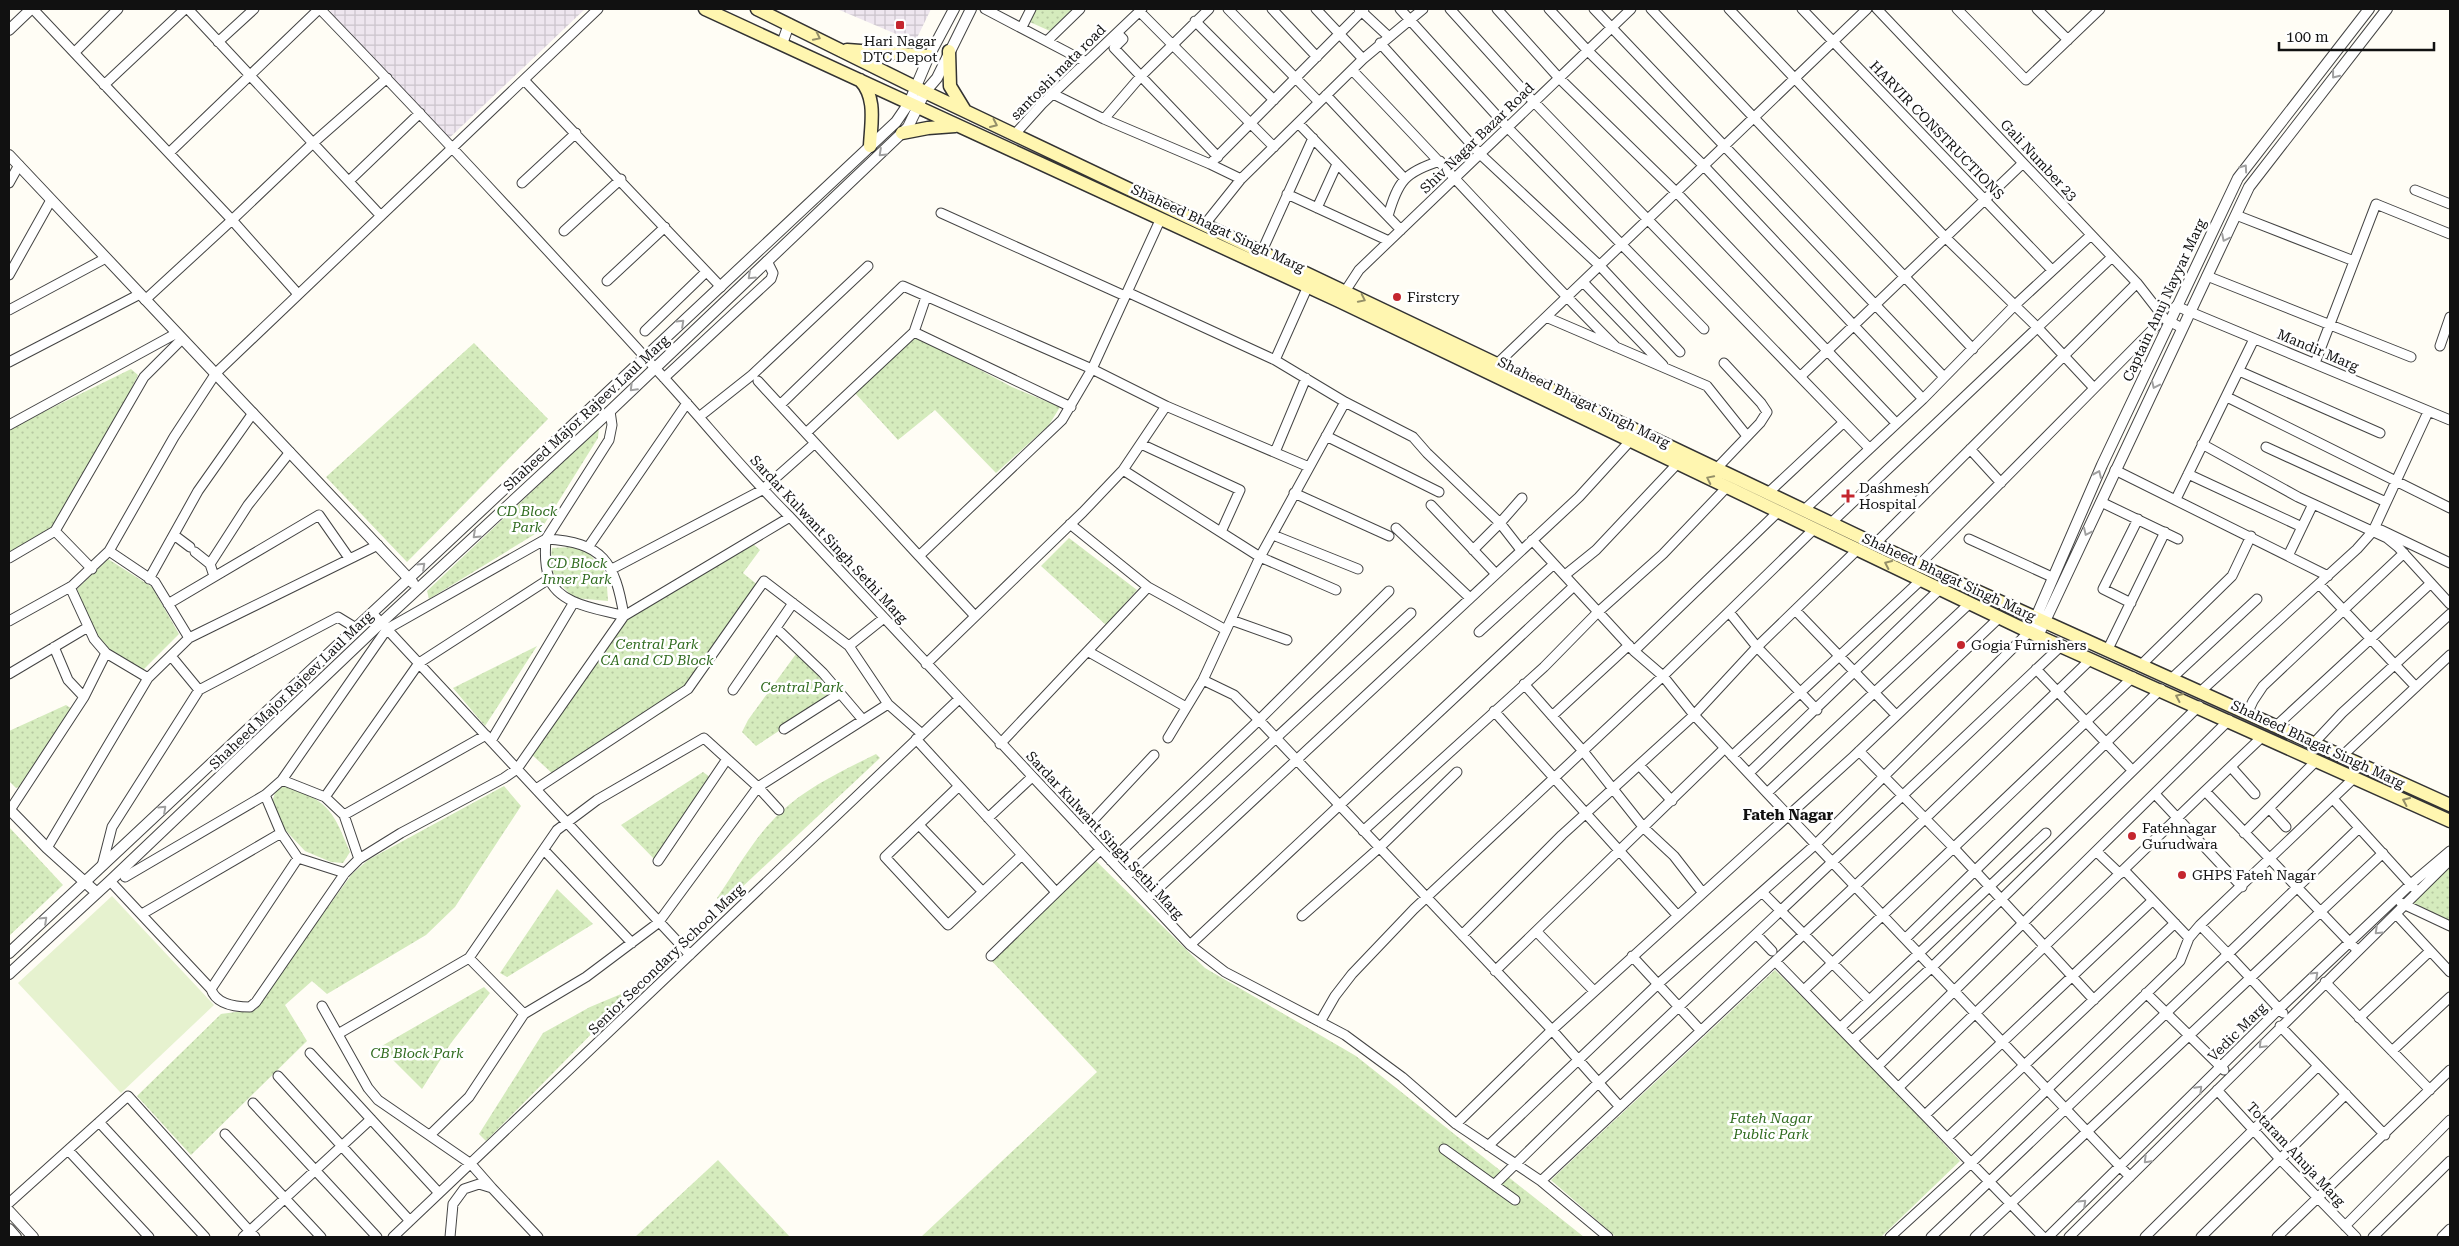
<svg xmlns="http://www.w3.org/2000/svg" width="2459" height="1246" font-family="'Roboto Serif',serif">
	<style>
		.industrial { fill: url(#industrial-grid) }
		.park { fill: url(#park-dots) }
		.pitch { fill: #e6f2cf }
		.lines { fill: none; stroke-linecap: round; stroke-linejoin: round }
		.minor-casing { stroke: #444; stroke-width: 11 }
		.tertiary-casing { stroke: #444; stroke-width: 12 }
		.secondary-casing { stroke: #333; stroke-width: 15 }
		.minor { stroke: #fff; stroke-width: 9 }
		.tertiary { stroke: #fff; stroke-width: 10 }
		.secondary { stroke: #fff6b0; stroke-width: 12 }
		.oneway { stroke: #948f68 }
		.oneway2 { stroke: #a0a0a0 }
		.poi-dot { fill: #c4262e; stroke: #fff; stroke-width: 2 }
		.labels { text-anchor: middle; stroke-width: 5; stroke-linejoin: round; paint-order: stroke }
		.poi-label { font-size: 14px; fill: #111; stroke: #fff; text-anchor: start }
		.street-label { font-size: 14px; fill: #111; stroke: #fff }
		.park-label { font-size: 14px; font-style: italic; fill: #2f6b1f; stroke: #fff }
		.neighbourhood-label { font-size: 15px; font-weight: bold; fill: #111; stroke: #fff }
	</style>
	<defs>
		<pattern id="industrial-grid" width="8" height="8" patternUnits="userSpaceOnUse" patternTransform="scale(1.25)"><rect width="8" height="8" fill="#eee6ef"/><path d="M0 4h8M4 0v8" fill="none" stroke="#cbc4cc"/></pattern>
		<pattern id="park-dots" width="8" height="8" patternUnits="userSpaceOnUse" patternTransform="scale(1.25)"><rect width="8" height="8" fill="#d5ebbd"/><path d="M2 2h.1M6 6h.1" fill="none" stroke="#b6c8a1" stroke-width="1.8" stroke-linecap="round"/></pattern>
	</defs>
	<rect width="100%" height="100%" fill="#fffdf5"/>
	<path class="industrial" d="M332 9H585L443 144 324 17Z
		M837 9H931L915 42Z"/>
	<path class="park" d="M1028 9H1074L1050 31 1023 19Z
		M913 334 1012 387 1060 407 1049 425 996 473 935 410 898 440 855 393Z
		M474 343 548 419 407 562 326 477Z
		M131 369 138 375 119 414 51 529 9 552V429Z
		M599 428 598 438 540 531 429 599 427 591Z
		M1069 538 1137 590 1106 625 1041 566Z
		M751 542 760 550 743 573 759 586 691 689 667 710 554 775 530 753 623 614Z
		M572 547 586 550 606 573 608 601 574 598C557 581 548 573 552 548Z
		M108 559 152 587 179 634 143 670 110 650 96 636 77 589Z
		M537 646 485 726 453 688Z
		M796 654 810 662 837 693 756 746 742 732 748 720Z
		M66 705 72 709 19 787 16 788 9 781V731Z
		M876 754 880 758 723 905 717 898C737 869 755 836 781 812 807 787 844 770 876 754Z
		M703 772 710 777 657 862 621 825Z
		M290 786C331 804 333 812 350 852L343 863 331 862 305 851 274 818 272 802 277 787Z
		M504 786 521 806 455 907 426 935 327 994 312 981 285 1005 307 1041 191 1155 137 1096 221 1014 257 1009 261 999 352 874 368 860Z
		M9 827 63 885 9 936Z
		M1093 858 1205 968 1356 1056 1584 1237H921L1097 1072 988 957Z
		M2437 859 2450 863V921L2404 903Z
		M557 889 593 924 507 977 500 973Z
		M1775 970 1866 1060 1960 1161 1881 1237H1616L1551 1180Z
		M484 987 490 993 451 1043 422 1089 380 1047Z
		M633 989 615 1010 486 1141 479 1134 543 1033 590 1007Z
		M718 1160 790 1237H635Z"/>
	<path class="pitch" d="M112 896 214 1005 121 1093 18 983Z"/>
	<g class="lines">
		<g class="minor-casing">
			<path id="minor" d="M33 9 232 220 145 300
				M188 9 381 216
				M320 9C434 127 545 247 655 368 701 417 742 470 790 517L1190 945 1225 972 1345 1035 1402 1077 1456 1124 1541 1181 1608 1237
				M985 9 1086 62
				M1228 9 1319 102
				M1272 9 1317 57
				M1316 9 1363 59
				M1359 9 1388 36
				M1400 9 1508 128 1704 329
				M1450 9 1534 102 1869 448
				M1497 9 1559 78 1677 193 1896 423
				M1549 9 1588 51 1704 166 1923 399
				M1594 9 1944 377
				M1651 9 1973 349
				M1729 9 1946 238 2038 328 2094 388
				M1802 9 2052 270
				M1877 9 2137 283 2165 319 2182 328
				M1957 9 2026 80 2100 9
				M2037 9 2068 40
				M1139 11 1274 147
				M1195 21 1274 100
				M1022 27 1031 9
				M1117 33 1123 39 1114 48 1218 157
				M1047 41 1080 9
				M218 42 254 9
				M1380 43 1480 154 1600 266 1680 352
				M75 52 118 9
				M1352 70C1441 162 1526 257 1616 347
				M524 80 721 287
				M104 85 185 9
				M1053 94 1104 119 1210 164
				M1326 95 1404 178
				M1104 119 1141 76 1209 9
				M1298 123 1401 230
				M1015 134 1042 104 1142 9
				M169 153 319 9
				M1241 179 1210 164 1364 9
				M349 181 420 113
				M9 183 19 165
				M522 183 576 133
				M2415 190 2450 204
				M1287 194 1389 241
				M1317 208 1337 164
				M941 213 1125 296
				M2236 215 2354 261
				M1388 216C1398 181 1405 172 1440 161
				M1205 224 1241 179 1363 59 1423 9
				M564 231 621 179
				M1262 251 1313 138
				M9 275 51 200
				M2207 276 2411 357
				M607 281 665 227
				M1583 282 1663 365
				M1127 292 1275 360 1345 402 1413 437 1427 453 1500 523 1521 550
				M298 294 232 220 313 143 387 78
				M1342 296 1359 270 1631 9
				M2176 306 2450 420
				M9 310 106 258
				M1546 317 1707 386 1747 436
				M645 331 706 272
				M914 332 1071 407
				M2440 346 2450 317
				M1275 360 1308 286
				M9 362 140 294
				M1498 363 1867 9
				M2315 363 2376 204 2450 234
				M2239 371 2380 433
				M1801 376 2023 163
				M664 378 771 279 773 273 767 261
				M758 381 919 556
				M2227 397 2450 508
				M780 405 903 286 1092 369 1166 406 1123 470 1083 512 926 664
				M1166 406 1309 467
				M699 417 752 375 868 266
				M9 425 177 333
				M806 433 914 332 926 297
				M1326 436 1439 492
				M1141 444 1240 490 1221 532
				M2202 444 2298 497 2387 538 2398 547 2450 604
				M2266 447 2386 502
				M1970 449 2001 483
				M1275 452 1306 378
				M1717 468 1760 423 1767 412 1761 403 1724 363
				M1123 470 1260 557 1336 590
				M2115 470 2328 576
				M2188 474 2302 527
				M1294 493 1389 536
				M1768 493 1844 422
				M2176 499 2254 339
				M2101 502 2178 539
				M1431 505 1496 574
				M1804 510 1923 399 2014 306 2091 235
				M1831 523 2112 257
				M1070 524 1148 587 1226 630
				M1396 528 1470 598
				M2381 530 2450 563
				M55 531 92 569
				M174 535 190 547
				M1273 535 1358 569
				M546 539C603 542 615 562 624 616 601 609 559 606 549 578 545 567 545 551 546 539Z
				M1969 539 2052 577
				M1532 540 1634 651 1663 676 1694 715 1767 793 2130 1177
				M1875 544 2137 283
				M589 546 687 403
				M1473 550 1500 523 1522 498
				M195 552 210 564
				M2288 556 2313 504
				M9 558 55 531 144 377 182 339
				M1919 565 2157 325
				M612 569 762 490 815 443
				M1565 575 1596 550 1678 463
				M214 576 210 564 248 505 290 452
				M149 579 198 491 253 413
				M2319 584 2416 687
				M70 587 94 639 106 653 148 678 189 638 155 582 109 551
				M2131 603 2103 589 2138 519
				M168 604 319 515 349 558
				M1795 610 1896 715
				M1729 612 1757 647 1817 710
				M372 613 690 955
				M975 616 919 556 1062 420 1092 369 1161 218
				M884 618 849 646 888 704
				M1231 620 1287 640
				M9 621 72 586 109 551 174 437 216 373 598 9
				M776 628 823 673 863 720
				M1479 632 1554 564
				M189 638 378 545
				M54 647 68 680 84 697
				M1634 651 1778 512
				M2107 651 2165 532
				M1089 652 1186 707
				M171 656 199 690 338 617 356 628
				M2140 666 2232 576 2251 536
				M2036 669 2132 770
				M9 674 88 627
				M2171 679 2257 599
				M1203 680 1234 695 1259 720 1552 1030 1456 1124
				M1524 684 1583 751 1644 828 1674 856 1702 892
				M733 690 793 603
				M2200 692 2357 549 2373 531 2428 412
				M1494 711 1677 915
				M2247 714 2253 701 2263 686 2404 553
				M1552 716 1629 645
				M2275 727 2431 583
				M784 729 839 694
				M486 735 344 815 359 859 401 833 504 778 517 769 624 616 790 517
				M1168 738 1203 680 1260 557 1345 402
				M916 739 1056 892
				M491 741 574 602
				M1000 744 1148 587
				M2313 744 2342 713 2450 614
				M1859 751 1953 847 2094 1000
				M1732 756 1921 580
				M2341 757 2450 655
				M1639 765 1672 801
				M2231 767 2255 794
				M1749 773 1940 589
				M282 780 325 797 344 815
				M959 786 885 857 948 925 1022 855
				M536 789 688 689 764 581 849 646
				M2205 791 2263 736
				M1767 793 1970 603
				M2155 794 2242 887
				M325 797 419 663 549 579
				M2334 800 2414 888
				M2269 808 2286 827
				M10 810 84 697 106 653
				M988 818 1032 777
				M919 825 983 892
				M1083 831 1154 755
				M1363 831 1544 667 1598 612 1663 554 1727 487
				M2244 833 2316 761
				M47 848 148 678
				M544 850 632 943
				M2096 851 2120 874
				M298 858 211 989C216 1004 235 1007 250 1007L256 1002 345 873 359 859
				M658 861 727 759
				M1111 861 1259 720 1389 591
				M102 866 112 827 199 690
				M2124 870 2189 938
				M345 873 298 858 281 833 265 795 282 780 387 629 546 539 609 440 612 425 610 411
				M125 877 265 795
				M1126 877 1411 613
				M110 881 211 989
				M1762 892 1869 1000
				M1147 899 1579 497 1631 440
				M2401 903 2450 926
				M142 914 281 833
				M2396 914 2450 972
				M1302 916 1379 848 1457 772
				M2200 925 2228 954 2359 828
				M1537 932 1594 991
				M1756 934 1772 951
				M1462 935 1562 835 1694 715 1757 647 1857 550
				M1905 939 2161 689
				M1190 945 1574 586
				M991 956 1100 850
				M1632 956 1701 1031
				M469 958 524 1014
				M1775 961 2043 1237
				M1495 971 1725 748
				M2325 982 2430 1090
				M1804 990 2133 677
				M2146 993 2224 1070
				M322 1006 368 1088 378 1100 471 1164 492 1188
				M2359 1018 2430 951
				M1320 1022 1335 996 1352 974 1414 909 1663 676 1814 529
				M2280 1026 2385 1135
				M1841 1027 2046 833
				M338 1034 469 958 557 830 597 800 704 738 758 787 779 810
				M1853 1040 1931 968 2199 706
				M2392 1051 2450 997
				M310 1053 439 1193
				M1878 1066 2229 720
				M278 1076 410 1221
				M1898 1088 2205 791 2358 951
				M2217 1090 2280 1159 2356 1237
				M253 1103 377 1237
				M1620 1107 1552 1030 1854 756 2000 617
				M1925 1115 2152 901
				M99 1122 205 1237
				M225 1134 321 1237
				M430 1135 469 1097 524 1014 586 977 658 923 758 787 888 704 922 734
				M1947 1138 2175 923
				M1488 1146 1658 984 1816 844 2030 631
				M1444 1149 1515 1200
				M68 1150 149 1237
				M1541 1181 1855 886 2091 659
				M1494 1185 1598 1083 2061 646
				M9 1203 128 1096 255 1237
				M2345 1226 2450 1120
				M243 1237 371 1119
				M393 1237 959 699
				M450 1237 453 1204 464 1189 479 1184 492 1188 538 1237
				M1890 1237 1971 1163 2180 961 2189 938 2200 925 2354 778
				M1931 1237 2228 954 2283 1013
				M1975 1237 2383 853
				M2048 1237 2279 1009 2411 884 2450 851
				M2069 1237 2450 860
				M2145 1237 2318 1066
				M2201 1237 2346 1094
				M2277 1237 2450 1070
				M2373 1237 2450 1161
				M2442 1237 2450 1229"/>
		</g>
		<g class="tertiary-casing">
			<path id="tertiary" d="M9 30 31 9
				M782 44 789 24
				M9 155 413 583
				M2030 631 2102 465 2238 178 2369 9
				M2038 636 2249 187 2387 9
				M9 809 47 848 97 893
				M9 953 896 122 909 103 929 56 954 9
				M9 974 110 881 381 623 610 411 902 133 908 127 925 92 937 78 971 9
				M9 1211 33 1237
				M9 1229 16 1237"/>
		</g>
		<g class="secondary-casing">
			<path id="secondary" d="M705 9 1339 301 2038 636 2450 821
				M757 9 925 92 1919 565 2450 805
				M847 50 929 56
				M949 51 950 86 964 109
				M860 80C877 98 871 123 870 146
				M902 133 928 128 955 126"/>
		</g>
		<use href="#minor" class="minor"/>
		<use href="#tertiary" class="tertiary"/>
		<use href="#secondary" class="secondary"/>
	</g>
	<defs><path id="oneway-chevron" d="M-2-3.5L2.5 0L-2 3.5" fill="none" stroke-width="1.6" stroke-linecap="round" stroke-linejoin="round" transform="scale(1.25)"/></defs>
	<g class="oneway">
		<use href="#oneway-chevron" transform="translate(817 37) rotate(26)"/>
		<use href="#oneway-chevron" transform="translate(994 124) rotate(25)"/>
		<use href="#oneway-chevron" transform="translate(1362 299) rotate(26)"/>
		<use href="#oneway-chevron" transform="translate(1710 479) rotate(-154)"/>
		<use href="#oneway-chevron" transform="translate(1888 564) rotate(-155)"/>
		<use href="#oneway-chevron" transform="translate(2179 697) rotate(-156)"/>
		<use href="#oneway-chevron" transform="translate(2406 801) rotate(-156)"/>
	</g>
	<g class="oneway2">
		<use href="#oneway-chevron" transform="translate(2335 75) rotate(128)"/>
		<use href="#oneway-chevron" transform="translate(882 153) rotate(137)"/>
		<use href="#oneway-chevron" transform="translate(2244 168) rotate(-55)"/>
		<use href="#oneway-chevron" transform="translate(2225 238) rotate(116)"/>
		<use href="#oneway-chevron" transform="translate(751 276) rotate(137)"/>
		<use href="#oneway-chevron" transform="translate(681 323) rotate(-43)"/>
		<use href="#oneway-chevron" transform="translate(2155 385) rotate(115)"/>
		<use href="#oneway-chevron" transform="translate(633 388) rotate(135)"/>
		<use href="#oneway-chevron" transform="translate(2098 474) rotate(-66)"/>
		<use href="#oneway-chevron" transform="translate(2087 532) rotate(115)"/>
		<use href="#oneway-chevron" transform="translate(476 535) rotate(137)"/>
		<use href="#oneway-chevron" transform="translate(422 566) rotate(-43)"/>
		<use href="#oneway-chevron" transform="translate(163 809) rotate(-43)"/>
		<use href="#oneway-chevron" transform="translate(44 920) rotate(-43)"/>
		<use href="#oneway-chevron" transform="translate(2378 931) rotate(136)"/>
		<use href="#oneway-chevron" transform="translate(2315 975) rotate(-43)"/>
		<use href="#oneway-chevron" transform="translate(2262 1045) rotate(135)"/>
		<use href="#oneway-chevron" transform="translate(2199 1089) rotate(-45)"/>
		<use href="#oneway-chevron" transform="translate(2147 1160) rotate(135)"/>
		<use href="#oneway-chevron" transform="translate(2083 1203) rotate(-44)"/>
	</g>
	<g class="poi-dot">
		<rect x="895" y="20" width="10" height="10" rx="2.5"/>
		<circle cx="1397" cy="297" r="5"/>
		<path d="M1845.5 488.5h5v5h5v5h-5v5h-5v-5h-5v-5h5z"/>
		<circle cx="1961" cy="645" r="5"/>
		<circle cx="2132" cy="836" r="5"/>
		<circle cx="2182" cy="875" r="5"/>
	</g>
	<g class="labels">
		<g class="poi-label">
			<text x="900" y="46" text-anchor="middle">Hari Nagar<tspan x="900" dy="16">DTC Depot</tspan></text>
			<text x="1407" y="302">Firstcry</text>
			<text x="1859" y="493">Dashmesh<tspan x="1859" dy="16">Hospital</tspan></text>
			<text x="1971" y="650">Gogia Furnishers</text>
			<text x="2142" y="833">Fatehnagar<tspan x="2142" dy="16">Gurudwara</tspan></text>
			<text x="2192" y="880">GHPS Fateh Nagar</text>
		</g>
		<g class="street-label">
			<text transform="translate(1058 72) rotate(-45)" y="5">santoshi mata road</text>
			<text transform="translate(1937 130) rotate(46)" y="5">HARVIR CONSTRUCTIONS</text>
			<text transform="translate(1477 138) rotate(-44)" y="5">Shiv Nagar Bazar Road</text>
			<text transform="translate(2039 160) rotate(47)" y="5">Gali Number 23</text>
			<text transform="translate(1218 228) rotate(25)" y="5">Shaheed Bhagat Singh Marg</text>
			<text transform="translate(2164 300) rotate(-65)" y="5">Captain Anuj Nayyar Marg</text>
			<text transform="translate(2318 350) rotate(23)" y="5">Mandir Marg</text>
			<text transform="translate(1584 402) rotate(26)" y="5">Shaheed Bhagat Singh Marg</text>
			<text transform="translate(586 413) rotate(-43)" y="5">Shaheed Major Rajeev Laul Marg</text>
			<text transform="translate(829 539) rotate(47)" y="5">Sardar Kulwant Singh Sethi Marg</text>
			<text transform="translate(1949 577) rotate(25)" y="5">Shaheed Bhagat Singh Marg</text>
			<text transform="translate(291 690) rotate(-44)" y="5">Shaheed Major Rajeev Laul Marg</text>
			<text transform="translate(2318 744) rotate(25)" y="5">Shaheed Bhagat Singh Marg</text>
			<text transform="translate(1105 835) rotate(47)" y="5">Sardar Kulwant Singh Sethi Marg</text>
			<text transform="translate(666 959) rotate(-44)" y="5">Senior Secondary School Marg</text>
			<text transform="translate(2237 1032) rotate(-45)" y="5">Vedic Marg</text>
			<text transform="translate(2296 1154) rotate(47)" y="5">Totaram Ahuja Marg</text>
		</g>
		<g class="park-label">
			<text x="527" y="516">CD Block<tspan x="527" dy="16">Park</tspan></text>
			<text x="577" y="568">CD Block<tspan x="577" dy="16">Inner Park</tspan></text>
			<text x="657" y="649">Central Park<tspan x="657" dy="16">CA and CD Block</tspan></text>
			<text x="802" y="692">Central Park</text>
			<text x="417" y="1058">CB Block Park</text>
			<text x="1771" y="1123">Fateh Nagar<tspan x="1771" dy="16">Public Park</tspan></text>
		</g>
		<g class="neighbourhood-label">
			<text x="1788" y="820">Fateh Nagar</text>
		</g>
	</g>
	<rect width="2459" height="1246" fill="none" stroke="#111111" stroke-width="20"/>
	<path d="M2279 42v8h155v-8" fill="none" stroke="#111111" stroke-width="2.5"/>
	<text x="2286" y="42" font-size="15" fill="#111111" stroke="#ffffff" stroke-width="4" paint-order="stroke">100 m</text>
</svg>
